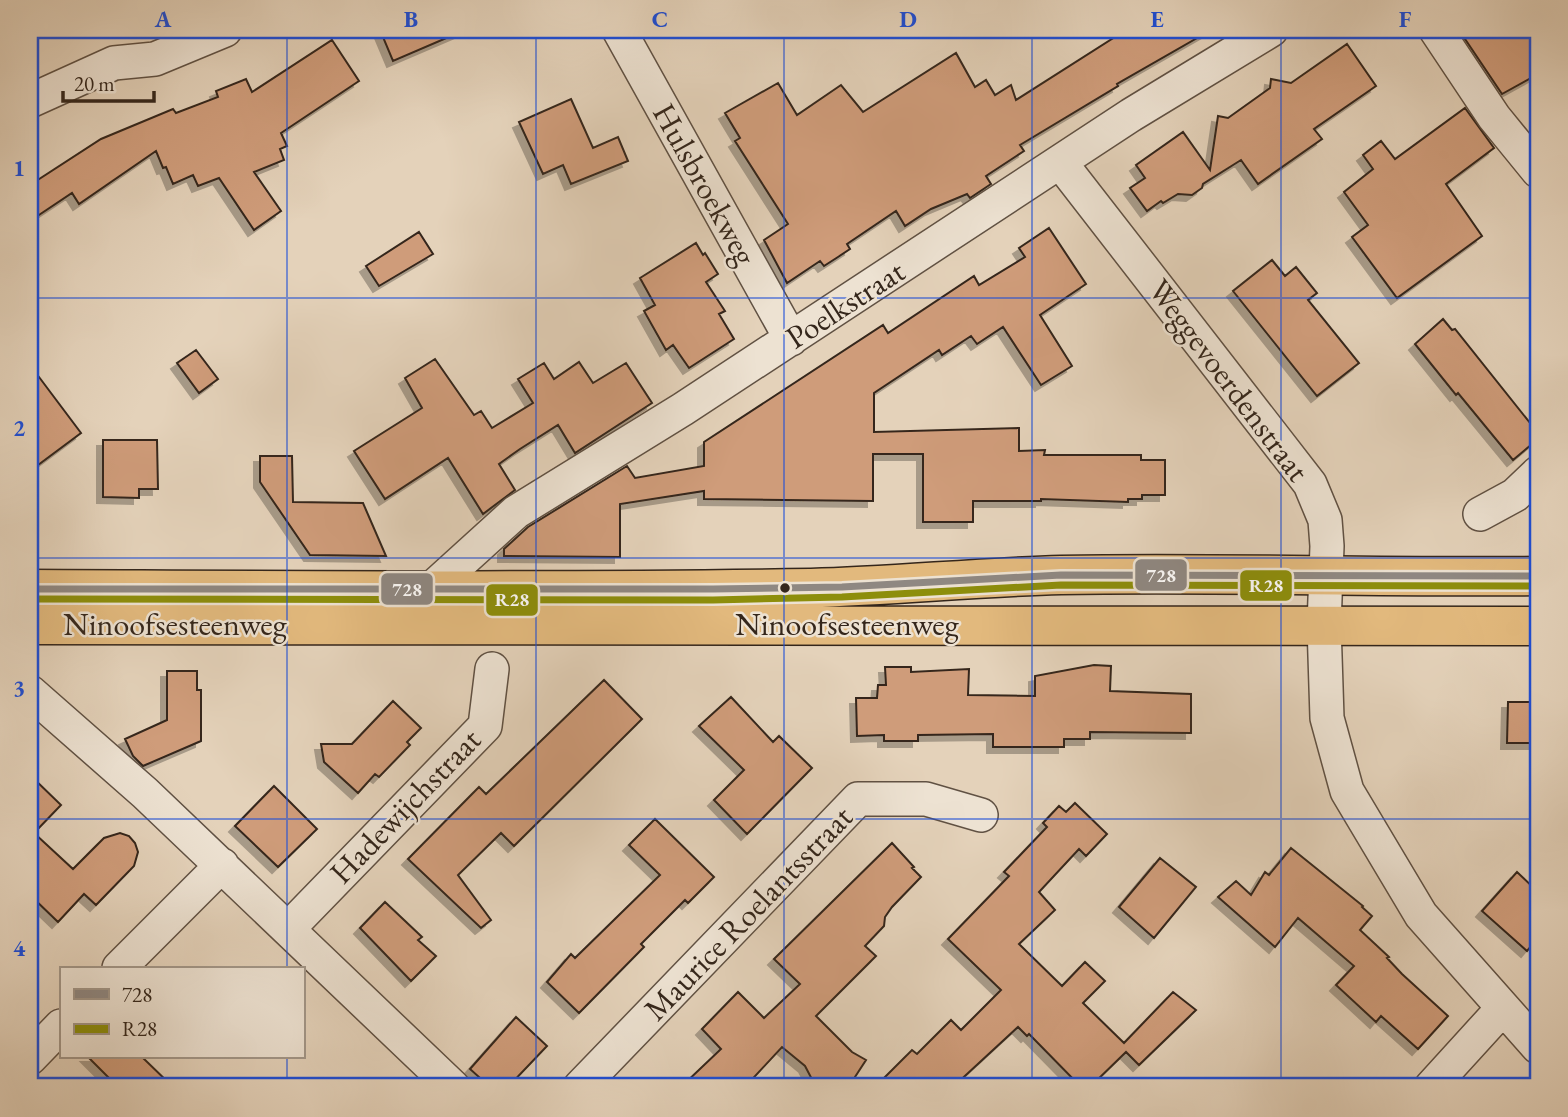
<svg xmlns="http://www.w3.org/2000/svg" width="1568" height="1117" font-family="'EB Garamond',serif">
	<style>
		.building { fill: #cf9c7a; stroke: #34261b; stroke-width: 2; filter: url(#shadow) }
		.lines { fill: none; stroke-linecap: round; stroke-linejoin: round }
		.minor-casing { stroke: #605143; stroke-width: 36 }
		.primary-casing { stroke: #34261b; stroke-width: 41 }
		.minor { stroke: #ede2d2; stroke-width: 33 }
		.primary { stroke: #e2b97d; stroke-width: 38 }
		.bus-1-casing { stroke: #ede2d2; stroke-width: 12 }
		.bus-2-casing { stroke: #ede2d2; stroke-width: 12 }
		.bus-1 { stroke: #8f8882; stroke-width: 7 }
		.bus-2 { stroke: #8d8e0b; stroke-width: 7 }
		.grid { fill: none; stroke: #1d4ed8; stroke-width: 2; stroke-opacity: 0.55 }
		.bus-dot { fill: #34261b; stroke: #ede2d2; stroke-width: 2.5 }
		.labels { text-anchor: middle; stroke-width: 5; stroke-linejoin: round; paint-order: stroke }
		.street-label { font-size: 32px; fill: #34261b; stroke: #ede2d2 }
		.line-badge { stroke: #ede2d2; stroke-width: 2.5 }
		.badge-label { font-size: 19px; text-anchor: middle; font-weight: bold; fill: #fff }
		.neatline { fill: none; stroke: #1d4ed8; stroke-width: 2.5 }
		.grid-label { font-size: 23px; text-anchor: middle; font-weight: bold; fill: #1d4ed8 }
	</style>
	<defs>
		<filter id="shadow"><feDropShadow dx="-6" dy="6" stdDeviation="0" flood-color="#0004"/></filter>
	</defs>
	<rect width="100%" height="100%" fill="#e4d2ba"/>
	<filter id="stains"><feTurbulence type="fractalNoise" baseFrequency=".00286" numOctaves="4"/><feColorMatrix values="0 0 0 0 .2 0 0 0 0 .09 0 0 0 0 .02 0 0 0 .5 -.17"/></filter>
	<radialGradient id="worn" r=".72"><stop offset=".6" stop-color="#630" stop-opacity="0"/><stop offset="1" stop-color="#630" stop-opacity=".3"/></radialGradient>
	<path class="building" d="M380 30H465L393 61Z
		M1126 30H1211L1117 84 1118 86 1020 145 1024 151 986 176 991 184 970 198 967 194 931 209 905 226 896 211 847 244 850 249 838 257 824 266 820 261 787 283 764 240 788 224 735 141 740 138 725 113 778 83 797 115 841 85 863 112 956 53 975 87 986 80 995 95 1011 85 1016 100Z
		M1459 30H1538V74L1502 94Z
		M332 40 359 81 281 133 287 146 280 149 284 160 254 172 281 211 254 230 219 178 198 186 193 175 173 184 166 167 163 168 156 151 79 204 72 193 30 221V185L101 139 173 109 176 113 218 97 216 91 246 79 252 92Z
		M1347 44 1376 86 1314 129 1322 139 1258 184 1241 160 1203 184 1202 188 1192 195 1178 194 1163 203 1161 201 1147 211 1130 188 1145 178 1136 165 1183 132 1210 170 1218 116 1228 118 1270 88 1271 79 1291 83Z
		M571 99 593 148 618 137 628 161 571 184 563 165 543 174 519 122Z
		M1465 108 1494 148 1446 184 1482 236 1397 298 1352 237 1368 225 1344 192 1373 169 1363 155 1381 141 1395 159Z
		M1049 228 1086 284 1040 315 1072 366 1041 385 1003 327 977 344 971 336 942 355 939 350 874 393V432L1019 428V451L1045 450 1044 455H1141V460H1165V495H1142V499H1128V502L1041 499V501H973V522H923V454H873V501L704 499V491L620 504V557L504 556V549L528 527 627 466 635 478 704 466V442L883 325 888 333 974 276 979 285 1025 257 1019 248Z
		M419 232 433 254 379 286 366 266Z
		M696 243 703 255 705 253 718 274 706 282 725 311 719 314 734 339 689 368 673 345 666 350 644 311 655 305 640 278Z
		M1272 260 1285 276 1296 267 1317 293 1308 300 1359 363 1317 396 1233 291Z
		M1443 319 1452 330 1455 329 1538 433V439L1513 460 1458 393 1456 395 1415 344Z
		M196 350 218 379 199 393 177 363Z
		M435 359 474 415 481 411 492 428 533 403 518 379 544 363 554 379 579 362 593 383 626 363 652 403 575 453 558 425 520 449 499 464 515 490 483 514 448 458 385 499 354 451 422 408 405 378Z
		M30 365 81 433 30 471Z
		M103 440H157L158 489H139V498L103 497Z
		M260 456H292L293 502 363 503 386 556 310 555 260 482Z
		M1094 665 1111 666 1110 691 1191 694V733L1090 732V739H1064V747H993V734L918 735V741H884V735L857 736 856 698H877L878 685H886L885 667H911V672L969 669 968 695 1035 696V676Z
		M167 671H197V690H201V741L143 766 133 756 125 739 167 720Z
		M604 680 642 719 514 846 501 833 458 875 491 920 481 928 408 859 479 787 486 794Z
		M731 697 773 742 779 736 812 768 747 834 714 800 744 770 699 726Z
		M393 701 421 728 407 742 410 745 379 777 375 774 358 793 324 762 321 744H352Z
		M1508 702H1538V743H1507Z
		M30 775 61 805 34 833 73 869 104 838 120 833 129 836 135 843 138 852 134 866 96 905 84 894 58 922 30 895Z
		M274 786 317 829 278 867 235 826Z
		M1075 803 1107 834 1086 856 1079 849 1039 892 1055 910 1019 944 1062 986 1085 962 1105 981 1083 1003 1124 1043 1173 992 1196 1010 1139 1065 1126 1052 1090 1087H1081L1029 1034 1027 1036 1018 1027 953 1087H875L912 1050 917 1054 951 1020 961 1030 1001 990 948 939 1009 876 1004 872 1047 827 1043 823 1059 806 1066 812Z
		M655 819 714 877 688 903 685 900 641 944 644 947 579 1013 547 982 571 954 575 958 660 875 629 845Z
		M892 843 914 867 912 868 921 877 892 907 885 917 884 926 865 946 876 956 816 1016 852 1052 866 1060 853 1080 838 1087H816L805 1066 782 1047 745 1087H681L721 1049 702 1029 738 992 764 1018 800 984 774 959Z
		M1291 848 1363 906 1362 907 1372 916 1360 930 1389 957 1387 958 1402 974 1448 1016 1418 1049 1381 1016 1376 1022 1336 985 1354 966 1298 918 1275 947 1218 897 1236 881 1251 895 1265 872 1269 875Z
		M1160 858 1196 887 1154 938 1119 907Z
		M1517 872 1538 892V938L1527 951 1482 911Z
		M385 902 422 937 418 940 436 956 411 981 360 928Z
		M516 1017 547 1046 508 1087H490L470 1069Z
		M87 1056H141L173 1087H118Z"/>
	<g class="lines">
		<g class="minor-casing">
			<path id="minor" d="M619 30 791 339
				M1436 30 1494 117 1538 171
				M30 101 114 63 155 59 225 30
				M1060 162 1310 484 1325 520 1327 546 1324 625 1327 718 1347 791 1421 915 1538 1047
				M1480 514 1515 495 1538 473
				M429 591 516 512 683 409 1131 115 1271 30
				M30 692 145 793 453 1087
				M288 929 485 726 492 669
				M119 968 222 865
				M30 1058 61 1026
				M580 1087 858 799H926L981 815
				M1431 1087 1503 1008"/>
		</g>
		<g class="primary-casing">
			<path id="primary" d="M30 589C290 590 550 592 811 588 894 586 977 577 1061 575 1220 572 1379 578 1538 576
				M30 625 1538 626"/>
		</g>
		<use href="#minor" class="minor"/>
		<use href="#primary" class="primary"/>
		<g class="bus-1-casing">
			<path id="bus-1" d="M30 589H713L842 587 1061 575 1538 576"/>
		</g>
		<g class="bus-2-casing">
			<path id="bus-2" d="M30 599 713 600 842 597 1061 585 1538 586"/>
		</g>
		<use href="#bus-1" class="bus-1"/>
		<use href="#bus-2" class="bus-2"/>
	</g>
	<path class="grid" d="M287 30V968M536 30V1087M784 30V1087M1032 30V1087M1281 30V1087M30 298H1538M30 558H1538M30 819H1538M287 1056V1087"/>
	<circle class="bus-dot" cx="785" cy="588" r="6"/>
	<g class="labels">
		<g class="street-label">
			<text transform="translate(705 184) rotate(61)" y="11">Hulsbroekweg</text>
			<text transform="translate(845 304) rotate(-33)" y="11">Poelkstraat</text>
			<text transform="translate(1229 380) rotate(53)" y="11">Weggevoerdenstraat</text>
			<text x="175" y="635">Ninoofsesteenweg</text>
			<text x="847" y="635">Ninoofsesteenweg</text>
			<text transform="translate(405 806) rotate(-46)" y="11">Hadewijchstraat</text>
			<text transform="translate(748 913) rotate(-46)" y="11">Maurice Roelantsstraat</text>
		</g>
	</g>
	<g class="line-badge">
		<rect x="1134" y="558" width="54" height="34" rx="7" fill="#8f8882"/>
		<rect x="1239" y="569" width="54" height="33" rx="7" fill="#8d8e0b"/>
		<rect x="380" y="572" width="54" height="34" rx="7" fill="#8f8882"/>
		<rect x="485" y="583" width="54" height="34" rx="7" fill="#8d8e0b"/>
	</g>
	<g class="badge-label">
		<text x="1161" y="582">728</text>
		<text x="1266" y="592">R28</text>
		<text x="407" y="596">728</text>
		<text x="512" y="606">R28</text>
	</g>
	<rect width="1568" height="1117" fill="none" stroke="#e4d2ba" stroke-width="77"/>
	<rect x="60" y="967" width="245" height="91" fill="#ede2d2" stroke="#a39789" stroke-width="2"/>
	<rect x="74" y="989" width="35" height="10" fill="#8f8882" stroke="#a39789" stroke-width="2"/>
	<text x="122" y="1002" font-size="21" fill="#34261b">728</text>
	<rect x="74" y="1024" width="35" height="10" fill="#8d8e0b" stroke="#a39789" stroke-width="2"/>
	<text x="122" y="1036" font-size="21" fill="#34261b">R28</text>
	<path d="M63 91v10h91v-10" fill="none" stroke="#34261b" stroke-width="3.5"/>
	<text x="74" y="91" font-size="21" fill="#34261b" stroke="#ede2d2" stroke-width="5" paint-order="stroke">20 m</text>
	<rect x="38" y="38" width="1492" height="1040" class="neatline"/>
	<g class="grid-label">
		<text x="163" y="27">A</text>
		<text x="411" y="27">B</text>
		<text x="660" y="27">C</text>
		<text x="908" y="27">D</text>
		<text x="1157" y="27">E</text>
		<text x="1405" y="27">F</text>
		<text x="19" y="176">1</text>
		<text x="19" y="436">2</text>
		<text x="19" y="696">3</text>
		<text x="19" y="956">4</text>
	</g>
	<rect width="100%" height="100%" filter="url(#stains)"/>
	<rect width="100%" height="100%" fill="url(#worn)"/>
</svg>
